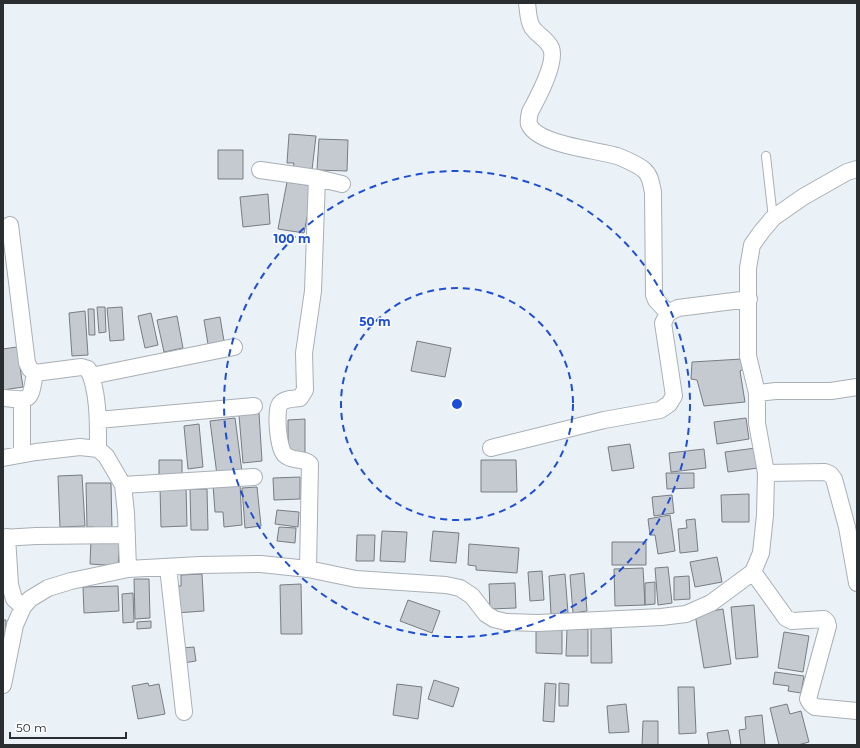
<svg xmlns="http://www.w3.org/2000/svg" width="860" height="748" font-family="Montserrat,sans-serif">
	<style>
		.building { fill: #c4cacf; stroke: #777d82 }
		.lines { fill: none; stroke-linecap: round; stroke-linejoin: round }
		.service-casing { stroke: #a9afb5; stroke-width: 10 }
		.minor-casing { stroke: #a9afb5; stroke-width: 18 }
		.service { stroke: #fff; stroke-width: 8 }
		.minor { stroke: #fff; stroke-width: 16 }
		.ring { fill: none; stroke: #1d4ed8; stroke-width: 2; stroke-dasharray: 7 5 }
		.centre { fill: #1d4ed8; stroke: #fcfdfe; stroke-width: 2 }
		.ring-label { font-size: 12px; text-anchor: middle; font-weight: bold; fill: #1d4ed8; stroke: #fcfdfe; stroke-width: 3; stroke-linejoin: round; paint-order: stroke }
	</style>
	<rect width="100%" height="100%" fill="#eaf1f7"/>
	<path class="building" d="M289 134 316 136 312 170 293 168 294 163H287Z
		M319 139 348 140 347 171 317 170Z
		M218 150H243V179H218Z
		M287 182 313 186 304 233 278 229Z
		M268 194 270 224 243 227 240 197Z
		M97 307H105L106 332 99 333Z
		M122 307 124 340 110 341 107 308Z
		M88 309H94L95 335H89Z
		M85 311 88 355 72 356 69 313Z
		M151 313 158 345 145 348 138 316Z
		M177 316 183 348 164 352 157 320Z
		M220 317 224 341 208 344 204 320Z
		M417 341 451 348 445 377 411 371Z
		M17 347 23 387 3 390V349Z
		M742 359 744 369 740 371 745 402 704 406 697 380 691 379 692 362Z
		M259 413 262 461 243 463 239 415Z
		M235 418 242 472 217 475 210 421Z
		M746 418 749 439 717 444 714 422Z
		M305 419V453H288V420Z
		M199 424 203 467 188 469 184 426Z
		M630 444 634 468 612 471 608 447Z
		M756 448 758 468 728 472 725 452Z
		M704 449 706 468 671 472 669 453Z
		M159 460H182V475L159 476Z
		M481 460H516L517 492H481Z
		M666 473H694V488L667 489Z
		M82 475 85 526 60 527 58 476Z
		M300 477V499L274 500 273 478Z
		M86 483H111L112 530H94V527H87Z
		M240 483 242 525 224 527 223 512H215L213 485Z
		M186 486 187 526 161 527 160 487Z
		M257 487 261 526 245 528 242 488Z
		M190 489H207L208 530H191Z
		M749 494V522H722L721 495Z
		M672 495 674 513 654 516 652 497Z
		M277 510 299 512 298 527 275 524Z
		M670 515 675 551 658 554 655 535H650L648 519Z
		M695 519 698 551 680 553 678 529 687 528 686 520Z
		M279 527 296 528 295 543 277 541Z
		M382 531 407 532 405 562 380 561Z
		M433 531 459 533 456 563 430 561Z
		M357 535H375L374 561H356Z
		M91 540 120 541 118 566 90 564Z
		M612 542H646V565H612Z
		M469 544 519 548 517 573 476 570V566L468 565Z
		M717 557 722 582 695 587 690 562Z
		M668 567 672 603 658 605 655 568Z
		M643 568 645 605 615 606 614 569Z
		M542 571 544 600 530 601 528 572Z
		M584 573 587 611 573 613 570 575Z
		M202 574 204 611 175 613 174 586H181V575Z
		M565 574 568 613 551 614 549 576Z
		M689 576 690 599 674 600V577Z
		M134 579H149L150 618 135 619Z
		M655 582V604L645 605V583Z
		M515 583 516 608 490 609 489 584Z
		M301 584 302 634H281L280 585Z
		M118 586 119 611 84 613 83 587Z
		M133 593 134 622 123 623 122 594Z
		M408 600 440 611 432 633 400 621Z
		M754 605 758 657 736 659 731 607Z
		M723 609 731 664 704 668 695 614Z
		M3 620H6L5 645H3Z
		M151 621V628L137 629V622Z
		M591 628H611L612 663H591Z
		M567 629H588V656H566Z
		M536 630H562V654L536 653Z
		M784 632 809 636 803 672 778 668Z
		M194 647 196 661 183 663 182 648Z
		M775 672 804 676 801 693 788 691 789 686 773 684Z
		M434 680 459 688 453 707 428 699Z
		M148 683 149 686 159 684 165 714 138 719 132 686Z
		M545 683 556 684 554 722 543 721Z
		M559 683 569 684 568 706H559Z
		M397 684 422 687 418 719 393 715Z
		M678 687H694L696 733 679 734Z
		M626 704 629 732 609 733 607 706Z
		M787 704 790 714 801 711 809 742 798 745H779L770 708Z
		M762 715 765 745H741L739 730 746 729 745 717Z
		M643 721H658V745H642Z
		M728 730 731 745H709L707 733Z"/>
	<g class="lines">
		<g class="service-casing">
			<path id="service" d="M766 156 773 218"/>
		</g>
		<g class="minor-casing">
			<path id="minor" d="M527 3C528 10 528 21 532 27 537 35 547 39 551 48 557 62 537 99 530 112 529 116 528 120 529 124 537 145 598 150 617 156 623 158 640 166 644 170 651 176 651 184 653 192L654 295 656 300 668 313
				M260 170 317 178
				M10 225 27 363 30 369 35 373 81 367 88 369C99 391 98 426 98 449
				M91 376 234 347
				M757 393 776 391H831L857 387
				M3 398C32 401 30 401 35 373
				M98 420 254 406
				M491 448 604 420 660 410 669 404 674 396 663 323 668 313 678 308 749 299
				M22 454V400
				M3 458 36 452 80 447 98 449 106 456 123 485 126 513 128 569
				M766 473 825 472 830 474 834 479 847 527 857 583
				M123 485 254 477
				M7 537 10 585 14 599 23 607
				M3 538 36 536 127 535
				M168 567 184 712
				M308 569 310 464C302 457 293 462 285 455 278 449 275 411 280 404 285 398 293 399 300 398L305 390 304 353 313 291 317 178 342 184
				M753 572 786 618 792 621 824 619 827 622 828 626 808 699 811 704 815 707 857 711
				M3 685 15 625 23 607 30 599 48 588 71 581 128 569 200 565 261 564 308 569 356 579 446 585 460 588 472 596 486 614 494 619 506 622 538 623 661 617 686 614 711 603 753 572 761 553 765 515 766 473 757 423V393L748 356V268L752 245 762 231 773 218 803 197 847 172 857 169"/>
		</g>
		<use href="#service" class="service"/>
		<use href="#minor" class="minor"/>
	</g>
	<g class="ring">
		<circle cx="457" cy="404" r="116"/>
		<circle cx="457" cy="404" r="233"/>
	</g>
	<circle cx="457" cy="404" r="6" class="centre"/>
	<g class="ring-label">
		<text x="292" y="243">100 m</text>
		<text x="375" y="326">50 m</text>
	</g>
	<rect width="860" height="748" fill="none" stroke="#2b2e30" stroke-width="8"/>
	<path d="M10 732v6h116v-6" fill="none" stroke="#2b2e30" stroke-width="2"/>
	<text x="16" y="732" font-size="12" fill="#2b2e30" stroke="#fcfdfe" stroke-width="3" paint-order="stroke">50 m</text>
</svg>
